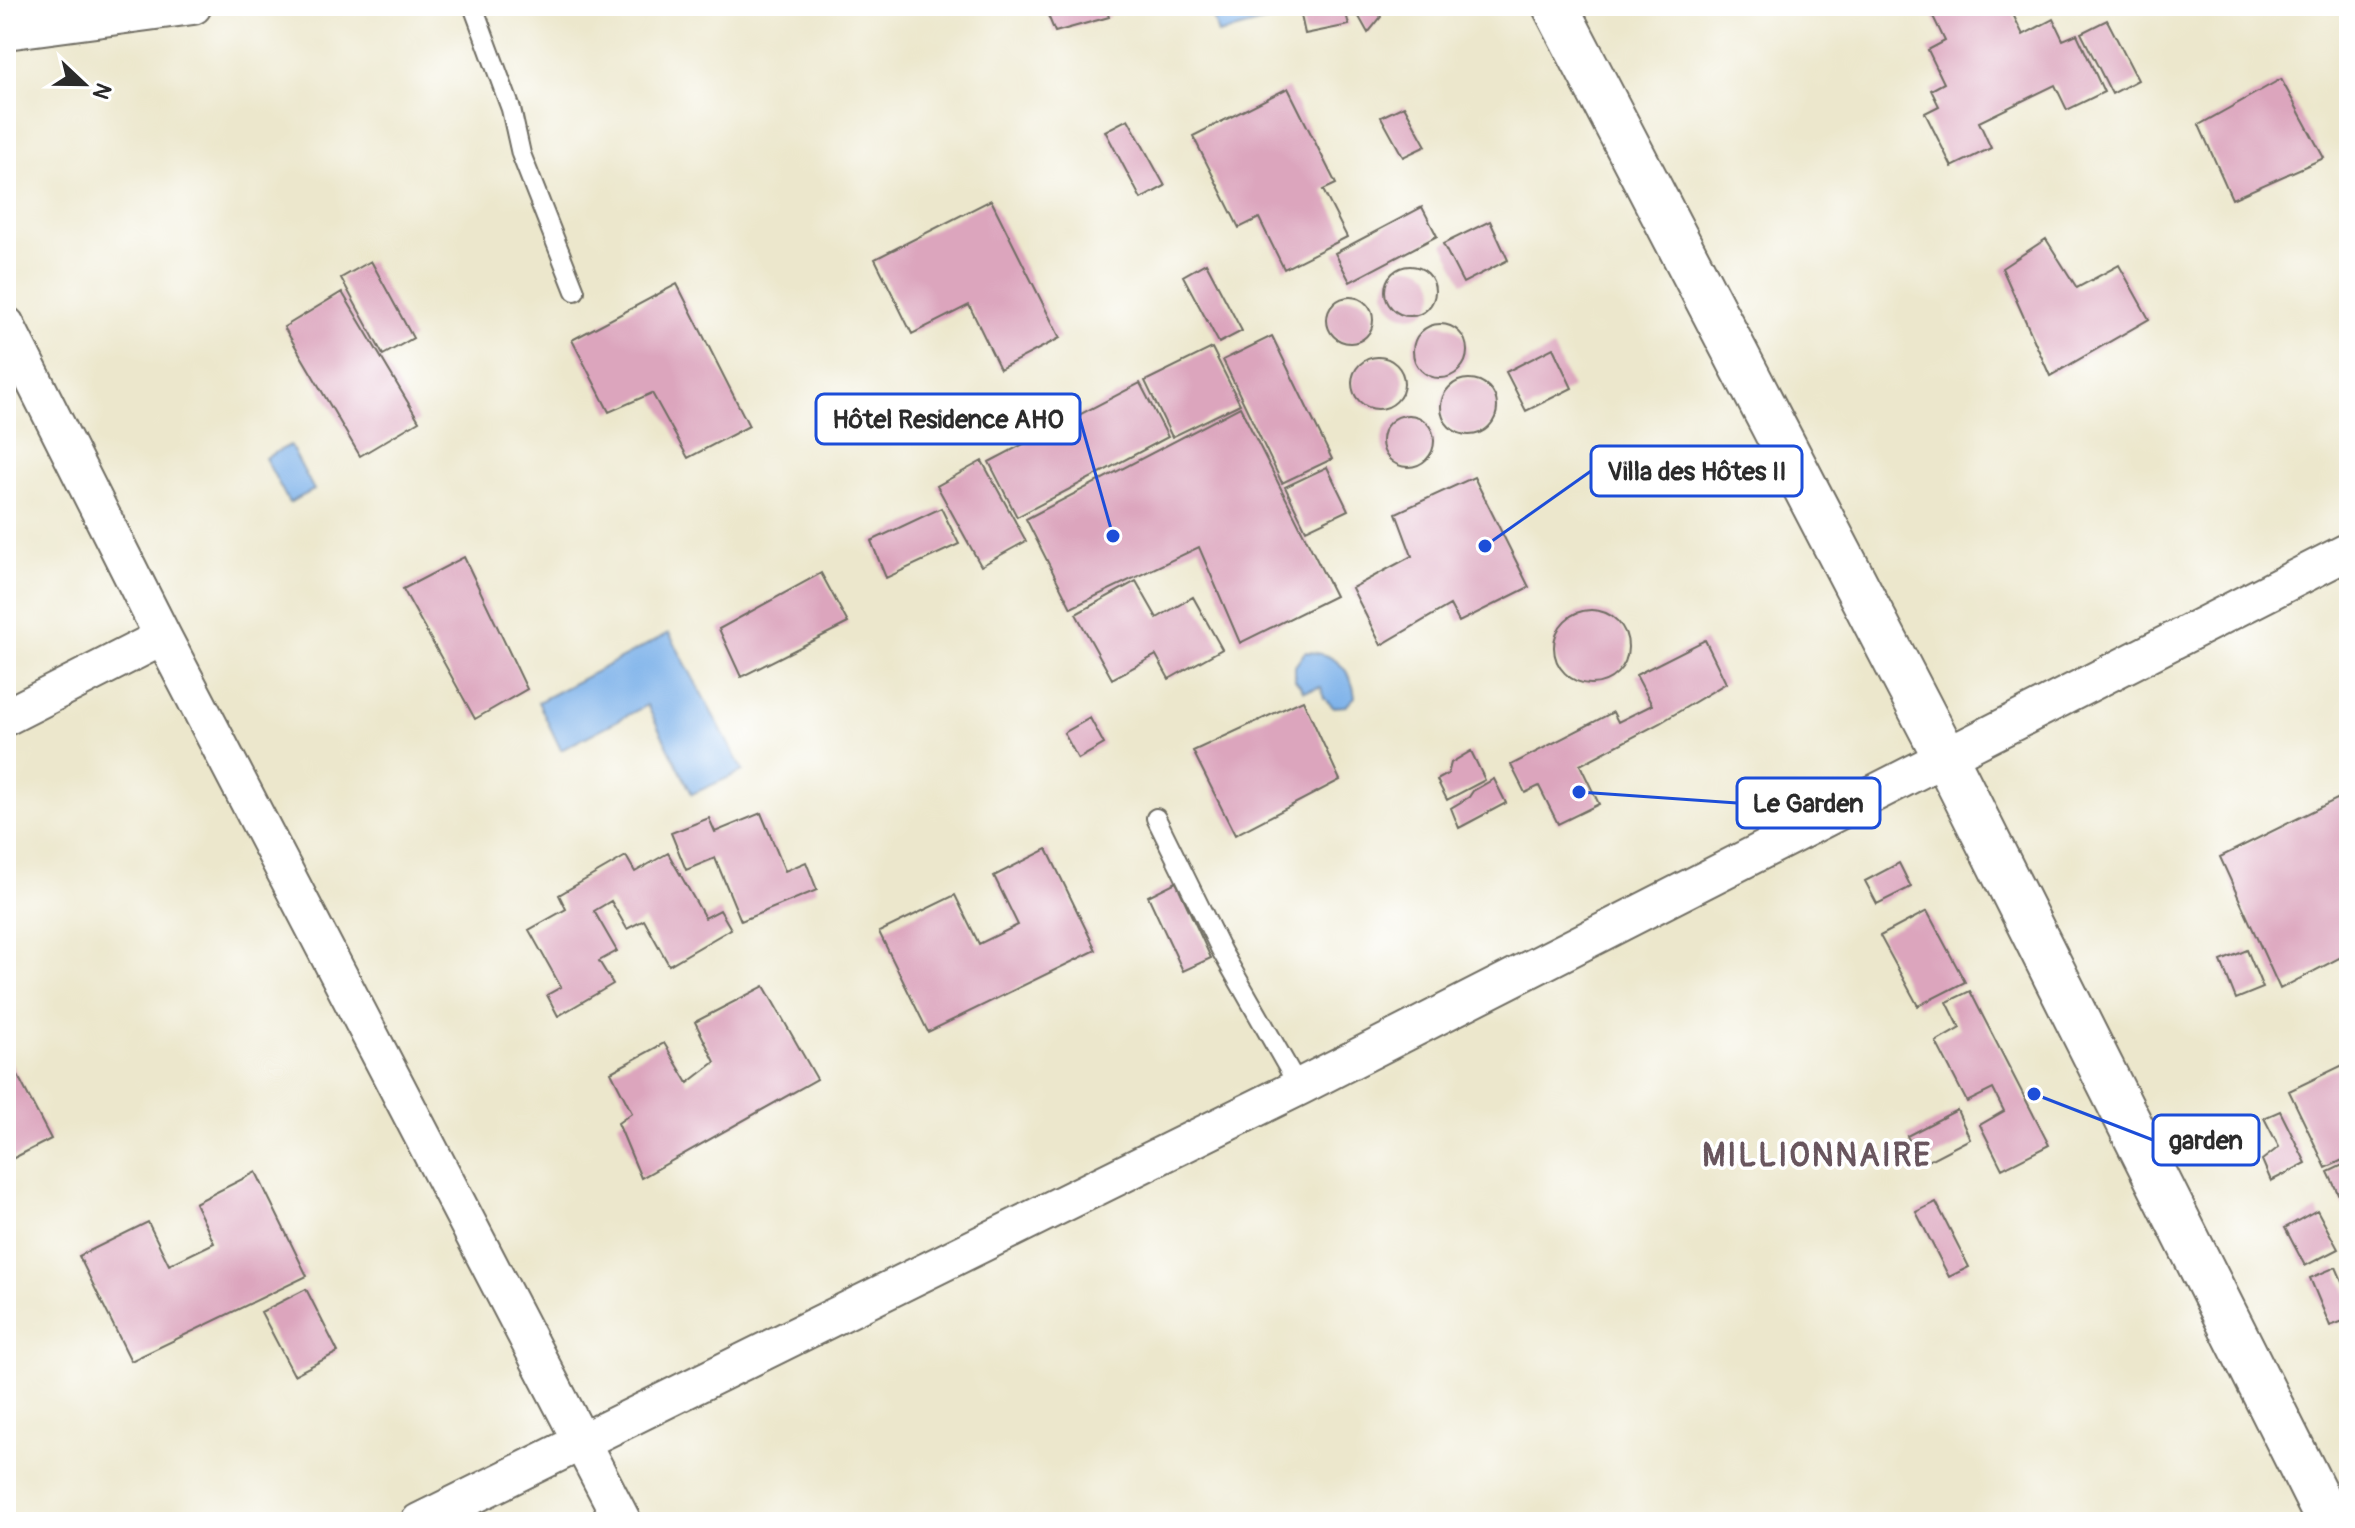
<svg xmlns="http://www.w3.org/2000/svg" width="2355" height="1528" font-family="Pangolin,sans-serif">
	<style>
		.water { fill: #7ab0e9; stroke: #526e8a; stroke-width: 2 }
		.building { fill: #dca5bd }
		.lines { fill: none; stroke-linecap: round; stroke-linejoin: round }
		.service-casing { stroke: #6f6d63; stroke-width: 22 }
		.minor-casing { stroke: #6f6d63; stroke-width: 40 }
		.tertiary-casing { stroke: #6f6d63; stroke-width: 48 }
		.service { stroke: #fff; stroke-width: 18 }
		.minor { stroke: #fff; stroke-width: 36 }
		.tertiary { stroke: #fff; stroke-width: 44 }
		.labels { text-anchor: middle; stroke-width: 7; stroke-linejoin: round; paint-order: stroke }
		.district-label { font-size: 32px; font-weight: bold; letter-spacing: 2px; fill: #69565e; stroke: #fff }
		.leader { fill: none; stroke: #1d4ed8; stroke-width: 3 }
		.callout-dot { fill: #1d4ed8; stroke: #fff; stroke-width: 3 }
		.callout { fill: #fff; stroke: #1d4ed8; stroke-width: 3 }
		.callout-label { font-size: 26px; text-anchor: middle; font-weight: bold; fill: #2b2b2b }
	</style>
	<rect width="100%" height="100%" fill="#fff"/>
	<filter id="ink" filterUnits="userSpaceOnUse"><feTurbulence type="fractalNoise" baseFrequency=".0125" numOctaves="2"/><feDisplacementMap in="SourceGraphic" scale="16" xChannelSelector="R" yChannelSelector="G"/><feConvolveMatrix kernelMatrix="1 2 1 2 8 2 1 2 1" color-interpolation-filters="sRGB"/></filter>
	<filter id="wash" filterUnits="userSpaceOnUse"><feTurbulence type="fractalNoise" baseFrequency=".006" numOctaves="4" result="noise"/><feDisplacementMap in="SourceGraphic" scale="32" xChannelSelector="R" yChannelSelector="G"/><feGaussianBlur stdDeviation="1.8" result="paint"/><feColorMatrix in="noise" values="0 0 0 0 0 0 0 0 0 0 0 0 0 0 0 0 0 1.4 0 .05"/><feComposite in="paint" operator="in"/></filter>
	<g filter="url(#wash)">
		<rect width="100%" height="100%" fill="#ece7cc"/>
		<path class="water" d="M1210 6H1278L1281 17 1218 34Z
			M290 445 314 490 289 503 265 458Z
			M669 633 743 771 692 794 647 705 561 750 538 702Z
			M1305 652C1334 652 1352 669 1355 697L1346 706 1333 707 1324 698 1321 687 1304 691 1295 680V666Z"/>
		<g id="blocks">
			<path class="building" d="M1044 6H1105L1109 17 1055 32Z
				M1299 6H1344L1349 25 1305 34Z
				M1353 6H1375L1381 17 1368 33Z
				M1928 6H1976L1977 9 1982 6H2009L2023 35 2053 19 2063 40 2077 34 2104 92 2067 110 2055 85 1979 122 1991 148 1952 167 1925 113 1939 106 1931 90 1944 83 1928 50 1945 41Z
				M2107 20 2138 80 2112 94 2081 33Z
				M2281 79 2324 158 2232 199 2199 125Z
				M1288 88 1336 184 1323 190 1347 237 1284 269 1259 218 1239 228 1193 136Z
				M1404 106 1426 146 1403 157 1381 117Z
				M1128 119 1165 186 1141 199 1105 131Z
				M991 200 1060 338 1000 369 969 305 912 334 875 259Z
				M1422 207 1437 236 1350 282 1335 253Z
				M1490 221 1508 260 1463 283 1443 244Z
				M2046 239 2077 288 2119 265 2149 319 2050 376 2002 268Z
				M371 261 413 338 383 355 341 278Z
				M1206 263 1242 331 1219 343 1183 276Z
				M1385 291a25 25 0 1 1 50 0a25 25 0 1 1-50 0Z
				M677 284 749 426 688 458 652 393 609 412 572 340Z
				M342 292 419 421 360 456 284 327Z
				M1327 320a23 23 0 1 1 46 0a23 23 0 1 1-46 0Z
				M1413 351a27 27 0 1 1 54 0a27 27 0 1 1-54 0Z
				M1272 336 1332 459 1282 483 1223 360Z
				M1212 348 1240 404 1172 437 1145 381Z
				M1553 348 1572 388 1526 411 1506 372Z
				M1352 383a26 26 0 1 1 52 0a26 26 0 1 1-52 0Z
				M1441 407a28 28 0 1 1 56 0a28 28 0 1 1-56 0Z
				M1140 383 1168 437 1017 517 989 462Z
				M1240 407 1335 596 1240 643 1199 547 1071 608 1026 519Z
				M1382 441a26 26 0 1 1 52 0a26 26 0 1 1-52 0Z
				M982 461 1026 541 981 566 937 486Z
				M1327 467 1348 510 1306 530 1285 487Z
				M1474 477 1529 587 1459 622 1450 605 1381 645 1352 588 1412 556 1396 513Z
				M941 508 959 544 886 578 871 541Z
				M464 557 527 689 475 719 403 589Z
				M821 573 848 623 741 677 719 629Z
				M1136 581 1157 618 1193 597 1222 649 1169 679 1156 655 1112 679 1076 614Z
				M1554 647a37 37 0 1 1 74 0a37 37 0 1 1-74 0Z
				M1705 640 1726 683 1660 723 1580 765 1599 804 1558 824 1539 786 1525 793 1511 765 1613 712 1618 722 1652 705 1636 675Z
				M1303 700 1340 780 1235 835 1193 751Z
				M1090 718 1104 744 1078 759 1064 733Z
				M1471 751 1485 780 1447 800 1437 780 1448 774 1451 763Z
				M1494 779 1506 803 1459 828 1451 808 1469 797 1473 791Z
				M2349 793V953L2280 989 2220 857Z
				M761 813 785 871 806 862 817 890 741 921 715 858 686 870 671 833 709 818 715 832Z
				M1047 849 1096 950 928 1032 879 932 955 895 979 944 1018 925 994 876Z
				M668 853 705 918 720 910 731 929 669 965 644 920 627 929 611 901 594 911 617 951 599 961 613 984 558 1016 547 995 561 987 529 930 566 909 559 895 626 856 635 872Z
				M1899 863 1911 887 1877 904 1865 881Z
				M1176 882 1211 958 1183 971 1148 896Z
				M1927 911 1965 982 1918 1006 1880 936Z
				M2247 950 2263 988 2236 999 2221 961Z
				M764 986 817 1079 641 1178 618 1123 632 1113 611 1072 664 1043 688 1083 715 1062 695 1022Z
				M1970 991 2049 1145 2002 1169 1980 1125 2004 1111 1993 1089 1967 1102 1936 1042 1960 1028 1947 1002Z
				M6 1053 51 1139 6 1162Z
				M2349 1062V1157L2326 1168 2289 1091Z
				M1957 1110 1970 1139 1922 1164 1907 1136Z
				M2280 1111 2306 1163 2271 1181 2262 1160 2279 1147 2264 1118Z
				M2349 1162V1217L2328 1172Z
				M256 1172 307 1276 131 1361 79 1256 148 1222 169 1265 214 1243 195 1203Z
				M1936 1202 1969 1267 1949 1277 1916 1212Z
				M2317 1210 2338 1249 2305 1266 2285 1228Z
				M2336 1267 2349 1297V1319L2330 1326 2310 1278Z
				M306 1289 338 1352 294 1375 261 1312Z"/>
		</g>
	</g>
	<g filter="url(#ink)">
		<use href="#blocks" fill-opacity="0" stroke="#6f6d63" stroke-width="2"/>
		<g class="lines">
			<g class="service-casing">
				<path id="service" d="M473 6 511 109 521 154 575 291
					M1156 818 1222 952 1299 1087"/>
			</g>
			<g class="minor-casing">
				<path id="minor" d="M6 31 193 6
					M6 325 163 637 623 1522
					M6 717 163 637
					M419 1522 1299 1087 2349 551"/>
			</g>
			<g class="tertiary-casing">
				<path id="tertiary" d="M1555 6 1946 758 2329 1522"/>
			</g>
			<use href="#service" class="service"/>
			<use href="#minor" class="minor"/>
			<use href="#tertiary" class="tertiary"/>
		</g>
	</g>
	<g class="labels">
		<g class="district-label">
			<text x="1817" y="1166">MILLIONNAIRE</text>
		</g>
	</g>
	<path class="leader" d="M1113 536L1080 419M1485 546L1591 471M1579 792L1737 803M2034 1094L2153 1140"/>
	<g class="callout-dot">
		<circle cx="1113" cy="536" r="8"/>
		<circle cx="1485" cy="546" r="8"/>
		<circle cx="1579" cy="792" r="8"/>
		<circle cx="2034" cy="1094" r="8"/>
	</g>
	<g class="callout">
		<rect x="816" y="394" width="264" height="50" rx="8"/>
		<rect x="1591" y="446" width="211" height="50" rx="8"/>
		<rect x="1737" y="778" width="143" height="50" rx="8"/>
		<rect x="2153" y="1115" width="106" height="50" rx="8"/>
	</g>
	<g class="callout-label">
		<text x="948" y="428">Hôtel Residence AHO</text>
		<text x="1697" y="480">Villa des Hôtes II</text>
		<text x="1808" y="812">Le Garden</text>
		<text x="2206" y="1149">garden</text>
	</g>
	<rect width="2355" height="1528" fill="none" stroke="#fff" stroke-width="32"/>
	<g transform="translate(84 84) rotate(112)" stroke="#ffffff" stroke-width="6" paint-order="stroke">
	<path d="M0-6L14 30L0 20L-14 30Z" fill="#2b2b2b"/>
	<text y="-12" font-size="22" font-weight="bold" text-anchor="middle" fill="#2b2b2b">N</text>
	</g>
</svg>
